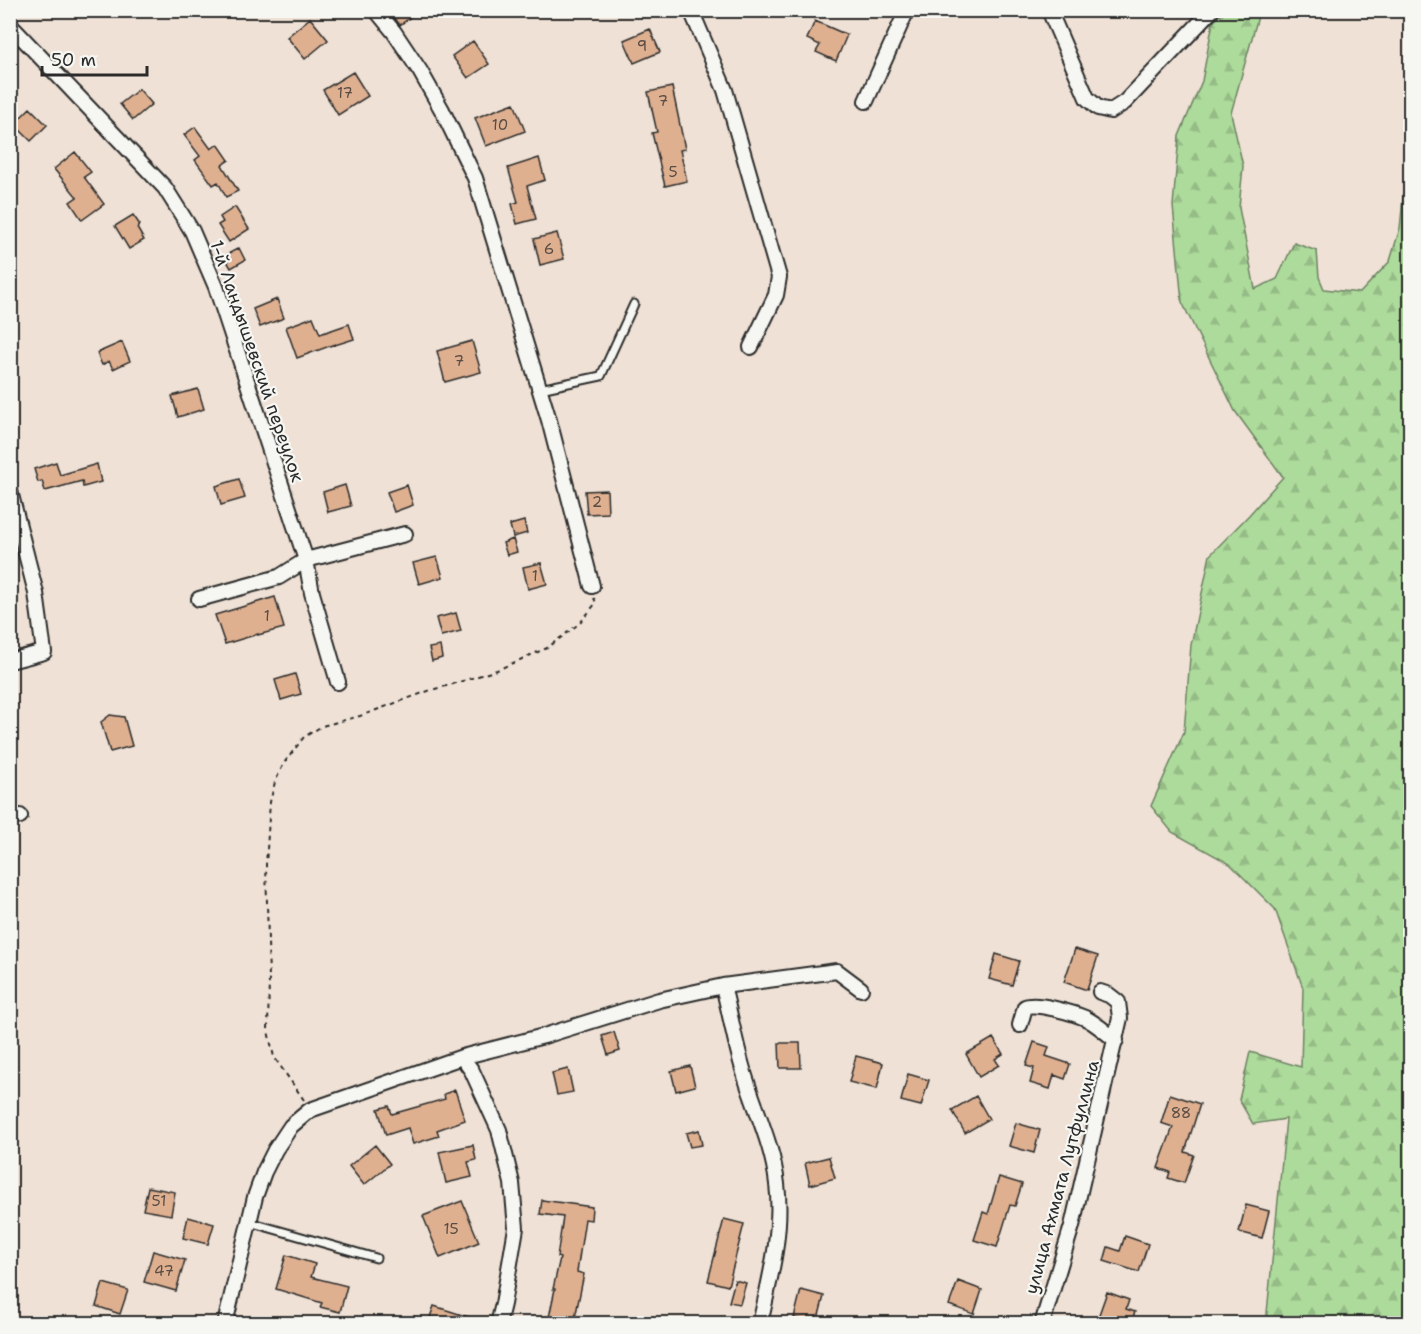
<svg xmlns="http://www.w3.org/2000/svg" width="1421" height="1334" font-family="'Shantell Sans',sans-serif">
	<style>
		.forest { fill: url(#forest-firs); stroke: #6c8363; stroke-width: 1.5 }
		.building { fill: #dfb090; stroke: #2b2b2b; stroke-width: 1.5 }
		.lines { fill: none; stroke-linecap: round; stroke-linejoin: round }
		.lane-casing { stroke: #2b2b2b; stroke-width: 11 }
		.street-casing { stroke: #2b2b2b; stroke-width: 18 }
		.path { stroke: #2b2b2b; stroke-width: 2; stroke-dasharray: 4.5 4.5; stroke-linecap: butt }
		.lane { stroke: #f6f6f2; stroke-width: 7 }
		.street { stroke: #f6f6f2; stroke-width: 14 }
		.labels { text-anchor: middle; stroke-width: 4.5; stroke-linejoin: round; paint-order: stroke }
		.number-label { font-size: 15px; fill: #584c44 }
		.street-label { font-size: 18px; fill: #2b2b2b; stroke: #f6f6f2 }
	</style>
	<defs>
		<pattern id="forest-firs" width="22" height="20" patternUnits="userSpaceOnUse" patternTransform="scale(1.5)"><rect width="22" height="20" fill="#addb9b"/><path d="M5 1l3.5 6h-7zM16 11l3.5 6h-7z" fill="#95bc86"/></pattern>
	</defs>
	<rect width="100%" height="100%" fill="#efe1d5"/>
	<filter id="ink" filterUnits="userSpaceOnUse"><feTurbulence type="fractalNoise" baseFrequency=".0167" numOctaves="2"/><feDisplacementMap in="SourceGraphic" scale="12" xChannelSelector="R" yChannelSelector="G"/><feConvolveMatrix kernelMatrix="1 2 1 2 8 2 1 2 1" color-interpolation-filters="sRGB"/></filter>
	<g filter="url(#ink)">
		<path class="forest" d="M1215 11 1214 21 1226 11H1258L1257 20 1231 113 1243 166 1239 208 1255 289 1277 279 1294 243 1317 251 1319 277 1324 289 1360 293 1390 261 1400 228 1410 130V1323H1266L1286 1119 1253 1124 1239 1100 1250 1052 1301 1067 1303 988 1275 909 1230 864 1172 832 1151 806 1184 732 1191 645 1210 555 1249 515 1283 477 1235 411 1182 302 1173 206 1179 136 1202 81Z"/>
		<path class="building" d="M388 10H420L400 25Z
			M310 18 328 40 305 59 287 37Z
			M815 21 847 35 836 61 816 52 820 45 807 39Z
			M650 29 660 52 634 63 624 40Z
			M473 41 489 64 468 78 452 56Z
			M353 72 368 96 338 115 323 90Z
			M672 87 685 149 680 150 687 181 665 186 652 133 657 132 648 92Z
			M139 89 152 104 133 120 120 104Z
			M514 103 525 131 486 146 475 118Z
			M30 108 47 125 31 141 14 124Z
			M195 127 211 149 218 144 229 160 222 165 238 191 226 197 218 182 213 185 195 160 200 156 184 135Z
			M75 152 91 172 84 177 104 204 82 220 70 202 77 197 54 169Z
			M539 158 545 180 527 186 536 219 517 224 512 204 518 202 508 168Z
			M235 207 249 229 229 242 218 225 223 222 220 217Z
			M133 215 140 225 137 228 144 240 129 249 115 226Z
			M557 233 564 259 540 265 534 239Z
			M239 248 245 260 231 268 224 256Z
			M277 299 284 318 260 327 253 309Z
			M313 317 320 334 349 324 354 339 335 345V344L297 358 286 327Z
			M472 341 481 372 445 382 437 351Z
			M122 342 130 361 113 369 109 361 102 365 97 353Z
			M198 389 204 409 178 417 172 396Z
			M56 462 60 475 97 464 101 482 83 487 82 481 45 491 42 481 38 482 34 469Z
			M239 479 245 498 221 505 216 486Z
			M345 485 351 506 328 512 323 492Z
			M407 485 413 505 394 512 387 492Z
			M607 490 608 513 587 514 585 491Z
			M524 521 527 533 513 537 510 525Z
			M513 539 517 552 507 555 503 543Z
			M437 557 443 577 419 584 413 563Z
			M541 563 547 584 528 589 523 567Z
			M275 597 284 628 258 635V634L225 644 215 615Z
			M456 613 461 631 441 636 436 618Z
			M440 646 442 658 432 661 429 648Z
			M295 674 301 694 281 700 275 680Z
			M110 715 124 717 132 746 110 752 101 722Z
			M1075 949 1098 956 1087 990 1064 982Z
			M996 954 1019 961 1012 985 989 979Z
			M614 1032 620 1051 608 1055 602 1036Z
			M993 1038 1003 1054 995 1059 999 1065 979 1077 966 1054Z
			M1034 1042 1049 1047 1046 1056 1070 1064 1065 1079 1054 1075 1050 1089 1030 1083 1034 1068 1026 1066Z
			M779 1043H800L801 1068H780Z
			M856 1056 883 1063 877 1089 849 1082Z
			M690 1066 695 1086 676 1091 671 1071Z
			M568 1069 573 1092 557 1095 552 1073Z
			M908 1074 929 1080 921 1106 901 1101Z
			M455 1090 465 1120 437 1130 439 1136 413 1144 408 1128 386 1135 378 1109 389 1106 392 1114 445 1099 444 1094Z
			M1170 1094 1200 1104 1185 1152 1194 1155 1184 1183 1168 1178 1170 1172 1158 1168 1173 1127 1161 1123Z
			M976 1096 989 1119 965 1133 952 1110Z
			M1016 1123 1040 1130 1034 1153 1009 1146Z
			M699 1130 702 1145 690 1147 686 1133Z
			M375 1145 390 1164 364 1185 349 1166Z
			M473 1145 476 1160 468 1162 472 1177 446 1183 439 1152Z
			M829 1157 835 1178 810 1185 805 1163Z
			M999 1177 1022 1184 1015 1206 1010 1205 997 1247 974 1240 983 1212 988 1214Z
			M148 1187 175 1192 171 1215 143 1210Z
			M542 1200 592 1207 591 1220 585 1219 577 1272 584 1274 574 1323 548 1322 555 1289H553L560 1258 557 1257 563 1217 540 1214Z
			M462 1201 479 1242 440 1258 423 1216Z
			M1246 1205 1269 1211 1262 1238 1239 1232Z
			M188 1217 214 1224 208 1244 183 1238Z
			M724 1219 744 1224 728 1286 708 1281Z
			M1125 1236 1148 1244 1139 1272 1104 1261 1108 1247 1120 1251Z
			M153 1251 185 1260 176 1291 144 1282Z
			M286 1255 315 1264 311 1277 347 1286 340 1312 320 1307 322 1303 276 1289Z
			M735 1280 746 1283 740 1304 729 1302Z
			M958 1281 982 1290 974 1314 949 1305Z
			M103 1283 128 1290 120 1314 96 1306Z
			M801 1290 824 1296 817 1323 794 1318Z
			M1107 1292 1129 1300 1126 1309 1135 1312 1131 1323H1096Z
			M434 1306 481 1321 480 1323H428Z"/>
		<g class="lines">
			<g class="lane-casing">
				<path id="lane" d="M540 389 601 376 634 304
					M249 1222 376 1258"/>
			</g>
			<g class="street-casing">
				<path id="street" d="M376 10 394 32 420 71 442 110 475 178 549 420 592 586
					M691 10 725 90 779 277 776 295 751 347
					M1049 10 1087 98 1098 108 1111 111 1125 102 1212 10
					M10 25 165 188 192 231 216 287 306 560 312 593 338 682
					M866 101 907 10
					M10 491 36 593 44 652 10 661
					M199 599 279 577 306 560 405 534
					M10 819 20 816
					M723 986C731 1017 736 1049 746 1079 757 1114 773 1147 777 1184 783 1231 770 1278 760 1324
					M1020 1025 1025 1007C1036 1002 1073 1013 1085 1018 1096 1023 1106 1033 1116 1040
					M462 1057 472 1071 499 1130 512 1183 516 1228 503 1304 498 1324
					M225 1324 255 1197 264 1172 275 1150 291 1126 310 1110 462 1057 544 1036 659 1000 723 986 837 971 861 989
					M1042 1324 1072 1226 1120 1018 1118 1002 1109 995 1100 992"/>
			</g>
			<path class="path" d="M304 1100 274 1057 268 1031 269 978 266 865 270 802 275 782 284 763 304 737 322 726 360 716 431 690 450 685 497 670 547 648 580 623 596 603 594 598"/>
			<use href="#lane" class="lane"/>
			<use href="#street" class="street"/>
		</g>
	</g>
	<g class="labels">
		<g class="number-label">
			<text x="642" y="51">9</text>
			<text x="345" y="98">17</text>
			<text x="663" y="106">7</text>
			<text x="500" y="130">10</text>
			<text x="673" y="177">5</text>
			<text x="549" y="254">6</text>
			<text x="459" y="366">7</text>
			<text x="597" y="507">2</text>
			<text x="535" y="581">1</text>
			<text x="267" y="621">1</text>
			<text x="1181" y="1118">88</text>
			<text x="159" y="1206">51</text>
			<text x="451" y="1234">15</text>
			<text x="164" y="1276">47</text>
		</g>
		<g class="street-label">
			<text transform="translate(257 361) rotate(71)" y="6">1-й Ландышевский переулок</text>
			<text transform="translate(1062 1177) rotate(-75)" y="6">улица Ахмата Лутфуллина</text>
		</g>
	</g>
	<rect width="1421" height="1334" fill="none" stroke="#f6f6f2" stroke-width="36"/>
	<rect x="18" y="18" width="1385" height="1298" fill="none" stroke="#2b2b2b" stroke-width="2" filter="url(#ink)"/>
	<path d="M42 66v9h105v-9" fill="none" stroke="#2b2b2b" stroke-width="3"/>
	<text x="51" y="66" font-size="18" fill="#2b2b2b" stroke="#f6f6f2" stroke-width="4.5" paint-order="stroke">50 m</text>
</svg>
